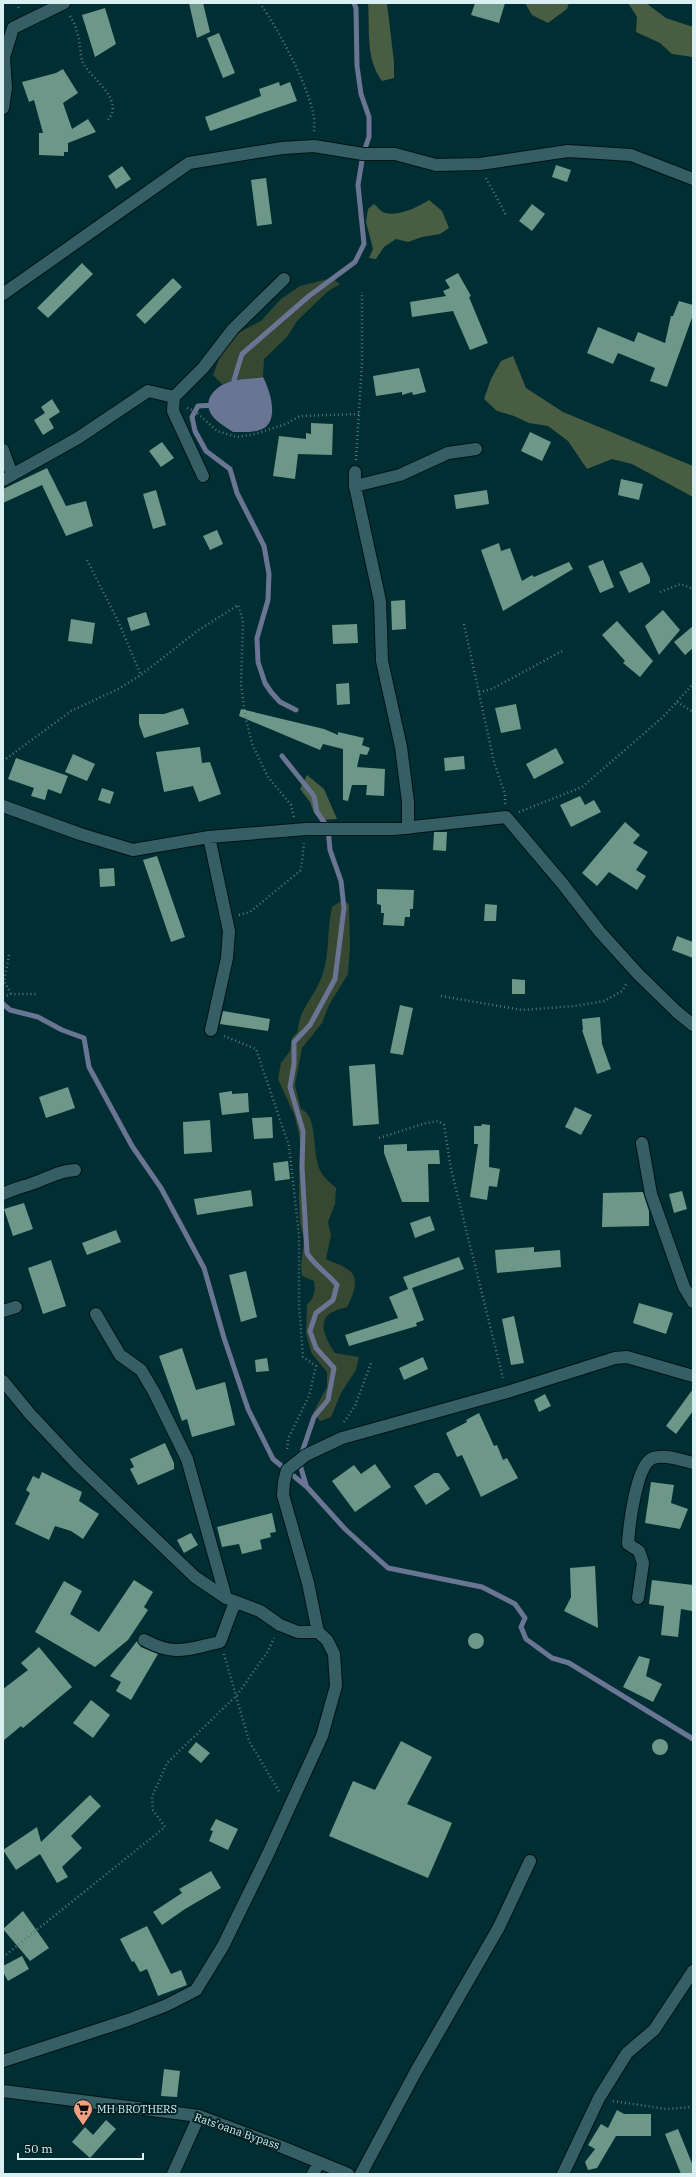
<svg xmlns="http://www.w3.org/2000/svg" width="696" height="2177" font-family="'IBM Plex Serif',serif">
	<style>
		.green { fill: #364732 }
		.forest { fill: #485d41 }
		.water { fill: #6a7594 }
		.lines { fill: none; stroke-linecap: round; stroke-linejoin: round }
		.stream { stroke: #6a7594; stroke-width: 5 }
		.building { fill: #6d9789 }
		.minor-casing { stroke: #011416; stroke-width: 14 }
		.path { stroke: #52777c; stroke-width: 2.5; stroke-dasharray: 1 3; stroke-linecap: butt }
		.minor { stroke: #355f64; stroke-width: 12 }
		.labels { text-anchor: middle; stroke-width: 4; stroke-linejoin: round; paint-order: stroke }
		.poi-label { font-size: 11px; fill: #d9eff2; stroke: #022326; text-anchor: start }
		.street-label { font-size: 11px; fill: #d9eff2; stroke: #022326 }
	</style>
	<rect width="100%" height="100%" fill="#002e33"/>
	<path class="green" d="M332 278 340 284 327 292 297 321 287 337 264 359 263 377 234 380 222 384 213 375 219 359 232 336 261 321 281 299 300 286Z
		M343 900 349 904 350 946 348 974 329 1005 322 1023 302 1048 295 1085 301 1109C319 1116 311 1155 321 1172 324 1178 331 1183 336 1188L335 1204 328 1222 331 1235 326 1259C333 1263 340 1264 346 1268 362 1277 353 1295 347 1307 341 1309 332 1311 328 1315 317 1325 329 1344 335 1353L359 1357 356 1370 341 1393 331 1417 320 1421 313 1413 327 1387V1372L312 1354 306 1334 307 1305 312 1299 315 1290 314 1281 302 1276 301 1266 304 1240 300 1223 299 1200 300 1140 295 1117 278 1079 281 1063 290 1051 292 1038 298 1031C298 1013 311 1000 319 983 331 959 326 933 332 907Z"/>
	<path class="forest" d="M368 3H387L394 62V78L382 81C365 58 370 30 368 3Z
		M525 3H569L567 9 548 23 532 15Z
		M628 3H646L666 18 693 27V57L672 54 660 43 636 32 637 17Z
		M429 200 442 211 449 228 440 234 422 237 408 242 396 239 384 247 376 259 369 258 373 249 366 222 368 209 374 204C377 206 380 211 383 212 397 218 418 207 429 200Z
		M513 356 526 388 563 412 693 466V497L632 464 612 459 587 469 568 441 548 426 529 423 514 416 497 411 484 399 491 379 501 361Z
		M307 775 324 789 337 819 322 820 314 813 310 802 300 789Z"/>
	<path class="water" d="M263 377C270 390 280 421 262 429 254 433 241 432 233 432 226 427 214 421 210 412 203 396 220 384 232 381 242 378 253 379 263 377Z"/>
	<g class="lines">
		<path class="stream" d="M234 387V380L242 354 309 296 355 262 364 244 358 185 363 154 369 137V117L361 94 357 66 356 8 354 3
			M216 405 198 406 192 417 195 431 206 451 230 469 237 493 264 546 269 574 268 600 257 638 258 662 265 683 271 692 280 702 296 710
			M282 756 314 796 317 812 328 828 330 850 341 881 344 908 335 979 310 1025 294 1042V1064L290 1087 303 1131 302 1167 307 1253C313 1264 328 1274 337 1285L333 1300 316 1313 310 1331 316 1348 334 1368 328 1400 314 1417 299 1461 306 1485
			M3 1004 10 1010 38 1017 62 1030 84 1038 89 1067 132 1146 161 1188 204 1268 224 1338 248 1409 273 1459 307 1487 345 1529 388 1568 482 1587 515 1604 525 1618 521 1627 526 1639 552 1658 569 1663 693 1739"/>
	</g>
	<path class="building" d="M189 3H203L210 32 197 38Z
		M475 3H505L499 23 471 15Z
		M105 8 116 44 95 57 82 15Z
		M219 33 235 73 223 78 207 38Z
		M63 69 78 93 63 103 72 129 88 119 96 132 68 143V152H64V156L39 155V133H43L34 100 29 102 22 82 56 73Z
		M279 82 280 86 290 82 297 101 210 131 205 117 261 96 259 89Z
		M556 165 571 170 567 182 552 177Z
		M122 166 131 179 116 189 108 176Z
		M266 178 272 224 257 226 251 180Z
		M532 204 545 214 532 231 519 221Z
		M82 263 93 274 48 318 37 308Z
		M458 273 471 296 469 297 488 343 470 350 453 311 412 317 410 302 446 296 443 291 450 288 445 280Z
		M173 278 182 287 145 324 136 315Z
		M679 301 693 305V315L667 387 650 381 655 368 618 353 613 364 587 353 598 327 634 342 638 332 665 343 671 316H673Z
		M419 368 426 392 413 395 412 392 402 395V392L376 396 373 376Z
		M52 399 60 412 49 419 54 428 43 435 34 420 45 413 41 407Z
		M311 423 333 424 332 455 298 454 295 479 273 476 279 436 306 439V433L311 434Z
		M530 432 551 442 542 461 521 451Z
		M162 442 174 458 161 467 149 451Z
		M47 468 66 506 86 501 93 526 66 536 42 485 3 503V489Z
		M621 479 643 484 639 500 618 495Z
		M156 490 166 525 153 529 143 494Z
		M487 490 489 504 456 509 454 495Z
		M217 530 223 544 210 550 203 536Z
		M499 543 501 551 510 548 522 581 532 575 534 577 569 562 573 569 503 611 481 550Z
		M603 560 614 587 600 593 588 566Z
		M642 562 650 578V583L629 593 619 572Z
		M405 600 406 629 392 630 391 601Z
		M663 610 680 630 659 655 645 626Z
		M146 612 150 625 131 631 127 618Z
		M71 619 95 623 92 644 68 641Z
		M617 621 653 661 640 677 623 663 625 661 602 635Z
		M357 624 358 643 333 644 332 625Z
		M693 626V648L685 655 674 642Z
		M349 683 350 704 337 705 336 684Z
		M516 704 521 729 501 733 495 708Z
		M183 708 189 724 144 738 139 724V714H164Z
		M241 709 324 729 338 735V732L364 738 362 745 370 748 367 755 360 754 357 767 385 769 384 796 366 795 367 785H352L348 801 343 800V749L323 744 320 750 239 716Z
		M200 747 202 763 210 762 221 794 199 802 193 786 164 792 156 752Z
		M556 748 564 763 534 779 526 764Z
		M73 754 95 764 87 781 65 772Z
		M464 756 465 769 445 771 444 758Z
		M16 758 68 776 61 794 48 789 45 800 31 796 34 788 8 779Z
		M102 788 114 792 110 804 98 800Z
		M580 796 585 805 594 800 601 812 571 827 560 805Z
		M625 822 640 835 633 843 648 852 636 870 646 876 637 890 609 872 597 886 582 873Z
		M434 832H447L446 851 433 850Z
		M157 856 185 937 171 942 143 860Z
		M114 868 115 886 100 887 99 869Z
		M377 889 414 890 413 909H410V917H405L404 926 383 925 384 913H381V905L377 904Z
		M485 904 497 905 496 921H484Z
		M677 936 693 942V958L672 950Z
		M512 979 525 980V994H512Z
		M400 1005 413 1008 403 1055 390 1053Z
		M223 1011 270 1019 268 1031 220 1024Z
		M600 1017 602 1044 611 1069 597 1074 582 1030H583L582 1019Z
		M375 1064 379 1124 353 1126 349 1066Z
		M68 1087 75 1108 46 1118 39 1097Z
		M232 1091V1094L248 1093 249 1112 222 1115 219 1093Z
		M575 1107 592 1115 581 1135 565 1127Z
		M272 1117 273 1138 254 1139 252 1118Z
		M210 1120 212 1152 184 1154 183 1122Z
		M482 1124 490 1125 489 1167 500 1169 497 1187 489 1186 487 1200 470 1197 478 1144H474V1126H481Z
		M407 1144V1151L439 1150 440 1164H428L429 1202H402L384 1153V1145Z
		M288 1161 290 1179 275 1181 273 1163Z
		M251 1190 253 1206 197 1215 194 1199Z
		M682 1191 687 1209 674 1213 669 1194Z
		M643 1192 649 1211V1226L602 1227 603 1193Z
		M24 1203 33 1229 13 1236 4 1209Z
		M430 1216 435 1230 415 1238 410 1223Z
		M116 1230 121 1242 87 1255 82 1243Z
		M534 1247V1252L560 1250 561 1267 497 1273 495 1250Z
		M459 1257 464 1269 412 1288 424 1320 416 1323 417 1326 349 1346 345 1335 398 1318 389 1297 408 1289 403 1277Z
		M51 1260 66 1306 43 1314 28 1268Z
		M246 1271 257 1317 241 1322 229 1275Z
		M639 1303 673 1313 666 1334 633 1323Z
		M514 1316 524 1363 511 1365 502 1319Z
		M182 1348 196 1390 225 1382 235 1425 192 1437 187 1419 182 1421 159 1356Z
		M423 1357 428 1369 404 1380 399 1368Z
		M267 1358 269 1371 256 1372 255 1360Z
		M693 1389V1411L676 1434 666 1426Z
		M545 1394 551 1406 539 1412 534 1400Z
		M479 1413 494 1446 497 1445 503 1460 507 1458 518 1478 481 1497 462 1455 457 1457 446 1433 467 1422 466 1420Z
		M165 1443 174 1463V1469L138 1485 130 1469 134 1467 130 1459Z
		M375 1464 391 1487 355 1512 332 1481 354 1465 361 1474Z
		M42 1472 82 1492 79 1501 99 1514 83 1539 71 1531 55 1526 49 1540 15 1524 30 1493 26 1490 33 1476 39 1479Z
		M434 1473H439L450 1489 426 1505 414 1486Z
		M651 1482 674 1485 671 1503 688 1509 680 1529 645 1523Z
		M272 1513 276 1532 270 1533 271 1537 260 1540 262 1549 242 1554 239 1544 222 1547 217 1527Z
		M191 1533 198 1545 184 1553 177 1540Z
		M595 1566 598 1628 564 1611 571 1597 570 1568Z
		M134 1580 153 1592 144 1607 148 1610 128 1640 95 1667 35 1632 64 1581 82 1591 70 1614 99 1632Z
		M652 1580 693 1585 692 1611 681 1609 678 1637 661 1635 664 1606 649 1604Z
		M468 1641a8 8 0 1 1 16 0a8 8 0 1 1-16 0Z
		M137 1641 141 1647 158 1654 131 1700 116 1691 121 1682 110 1676Z
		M39 1647 72 1687 23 1728 21 1726 3 1741V1689L28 1670 21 1663Z
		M639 1656 650 1659 646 1676 662 1684 653 1702 623 1687Z
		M91 1700 110 1715 93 1738 73 1723Z
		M652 1747a8 8 0 1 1 16 0a8 8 0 1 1-16 0Z
		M401 1741 432 1757 407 1804 452 1823 428 1878 329 1836 353 1781 375 1790Z
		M196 1742 210 1753 201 1763 188 1752Z
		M90 1795 101 1806 71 1836 82 1848 62 1867 68 1877 57 1883 40 1854 16 1870 3 1850 37 1827 41 1842Z
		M216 1819 238 1829 228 1850 209 1841 213 1831 210 1830Z
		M211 1871 221 1888 185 1909 162 1925 153 1912 182 1893 179 1889Z
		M23 1911 49 1948 30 1961 3 1929Z
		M147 1926 171 1974 181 1970 187 1985 158 1996 147 1969 140 1972 134 1961 132 1962 120 1939Z
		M22 1956 29 1969 8 1981 3 1972V1966Z
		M164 2069 180 2071 177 2097 161 2096Z
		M617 2110 624 2114H651V2136H616L597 2168 588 2170 585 2162 595 2149 588 2145 601 2124 608 2128Z
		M106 2120 116 2129 90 2158 72 2142 85 2127 93 2135Z
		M678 2129 693 2166V2174H681L665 2134Z"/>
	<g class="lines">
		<g class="minor-casing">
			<path id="minor" d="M3 108 6 88 4 57 13 28 64 3
				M3 294 189 163 282 148 314 146 363 154H395L436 165 480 164 568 151 631 155 693 179
				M174 397 173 411 203 476
				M3 450 12 474
				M355 472V486L380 601 382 661 401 747 408 802V828
				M3 480 78 438 148 391 174 397 203 368 233 329 284 279
				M355 486 400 475 448 453 476 449
				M3 806 80 834 133 850 209 837 306 829H394L506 817 562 883 600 932 638 974 677 1012 693 1025
				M209 837 229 931 227 958 211 1030
				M642 1143 651 1194 684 1287 693 1302
				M3 1194C15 1188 27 1186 39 1181 52 1176 60 1171 75 1170
				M3 1311 16 1307
				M96 1314 120 1355 141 1370 154 1392 187 1459 226 1598
				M3 1381 30 1414 78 1465 195 1577 226 1598 260 1611 280 1625 298 1632H318L327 1640 334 1654 336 1686 322 1736 268 1854 223 1946 196 1990 167 2005 128 2020 3 2061
				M638 1598 643 1563 639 1551 628 1544C629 1527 636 1464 653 1458 665 1454 682 1460 693 1463
				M318 1632 308 1583 283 1495 284 1482 287 1470 306 1455 342 1438 507 1392 615 1358 627 1357 693 1376
				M144 1640C176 1657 187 1649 220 1642L235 1602
				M3 2091 199 2116 282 2147 348 2174
				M173 2174 199 2116
				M313 2174 319 2162
				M361 2174 415 2073 499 1927 530 1861
				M563 2174 599 2098 627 2053 654 2030 693 1971"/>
		</g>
		<path class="path" d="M17 3 19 9
			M260 3C278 29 307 83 313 113 315 119 314 126 314 132
			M70 16C76 25 79 37 80 48 81 53 81 59 83 63 93 81 127 101 106 122
			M486 178 506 215
			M187 408 195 411 217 431 237 437 255 434 286 424 300 416 360 414
			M356 460 362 363V292
			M87 560 118 621 141 675
			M660 592 681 584 693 589
			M464 624 494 762 505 794V804
			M479 692 492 689 564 650
			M677 702 693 712
			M3 761 71 711 118 689 141 675 197 631 238 605 243 621 241 684 245 715 252 744 268 777 291 805 294 817
			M519 812 582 787 663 717 693 684
			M239 915 250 912 301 870 304 843
			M9 955 4 981 11 994
			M441 996 522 1010 575 1006 604 1001 622 991 627 983
			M3 997 11 994H36
			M224 1036 256 1049 289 1146 299 1235V1304L303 1357 316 1366 309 1396 288 1439 287 1451
			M379 1138 426 1123 438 1121 444 1125 451 1169 503 1378
			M344 1422 355 1406 371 1363
			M224 1654 249 1741 280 1793
			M3 1957 165 1827 153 1810 152 1797 167 1763 237 1695 268 1651 274 1638
			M613 2101 666 2109 693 2107"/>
		<use href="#minor" class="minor"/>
	</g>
	<defs>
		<g id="supermarket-pin" transform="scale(1)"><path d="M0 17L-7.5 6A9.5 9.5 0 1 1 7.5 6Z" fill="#f3a082" stroke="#022326"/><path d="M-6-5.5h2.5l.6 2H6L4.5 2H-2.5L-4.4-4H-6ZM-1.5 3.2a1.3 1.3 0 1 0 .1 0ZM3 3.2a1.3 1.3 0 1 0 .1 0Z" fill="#111"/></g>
	</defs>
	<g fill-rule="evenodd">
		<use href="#supermarket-pin" x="83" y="2109"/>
	</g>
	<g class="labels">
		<g class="poi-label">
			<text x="97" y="2113">MH BROTHERS</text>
		</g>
		<g class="street-label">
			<text transform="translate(237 2131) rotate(19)" y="4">Rats'oana Bypass</text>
		</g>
	</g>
	<rect width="696" height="2177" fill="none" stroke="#d9eff2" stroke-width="8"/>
	<path d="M18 2153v6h125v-6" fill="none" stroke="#d9eff2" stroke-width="2"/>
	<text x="24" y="2153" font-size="12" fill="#d9eff2" stroke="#022326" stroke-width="3" paint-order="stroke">50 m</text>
</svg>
